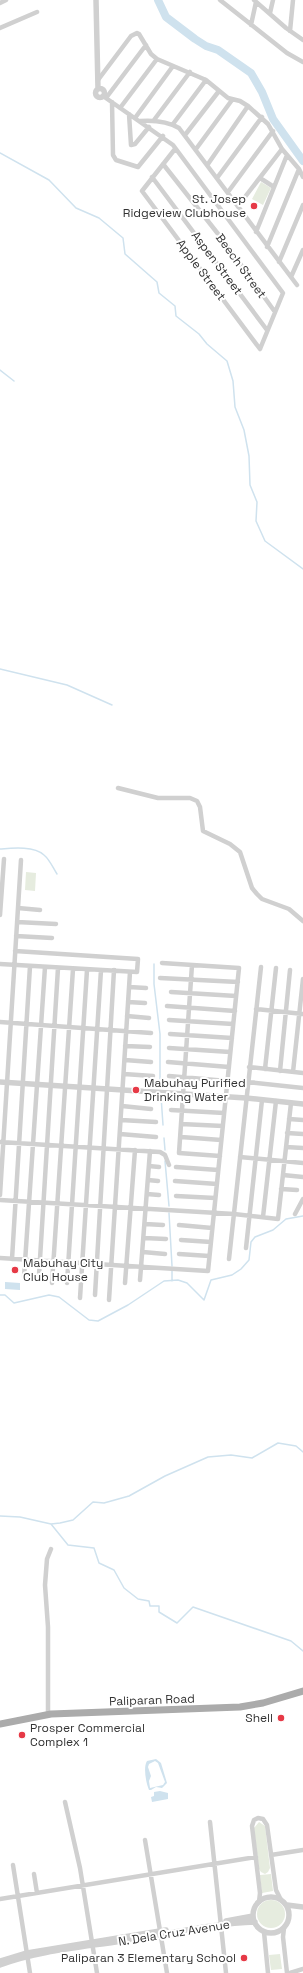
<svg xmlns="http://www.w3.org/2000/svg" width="303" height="1973" font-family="'Space Grotesk',sans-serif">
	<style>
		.green { fill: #e6ecdf }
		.water { fill: #cfe2ee; fill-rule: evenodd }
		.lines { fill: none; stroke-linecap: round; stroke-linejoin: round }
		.stream { stroke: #cfe2ee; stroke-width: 1.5 }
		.river { stroke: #cfe2ee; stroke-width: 8 }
		.minor { stroke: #d0d0d0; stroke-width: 4.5 }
		.tertiary { stroke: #d0d0d0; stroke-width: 5.5 }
		.primary { stroke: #ababab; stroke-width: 7 }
		.poi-dot { fill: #e63946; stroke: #fff; stroke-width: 1.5 }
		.labels { text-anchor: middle; stroke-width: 4; stroke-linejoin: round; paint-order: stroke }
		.poi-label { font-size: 12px; fill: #333; stroke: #fff; text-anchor: end }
		.street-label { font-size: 12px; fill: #333; stroke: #fff }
	</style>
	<rect width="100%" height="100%" fill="#fff"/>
	<path class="green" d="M261 182 271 188 263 205 252 199Z
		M26 872 36 873 35 891 25 890Z
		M259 1822 265 1826 270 1868 268 1872 265 1874 261 1872 259 1869 254 1828Z
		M271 1874 273 1891 262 1893 260 1875Z
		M257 1914a14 14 0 1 1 28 0a14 14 0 1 1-28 0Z
		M280 1954 282 1969 271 1970 269 1955Z"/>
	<path class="water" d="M5 1282 20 1283V1290L5 1289Z
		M156 1759 161 1763 167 1783 162 1788 156 1787 151 1790H149C146 1783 143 1767 147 1761ZM155 1761 158 1763 165 1782 163 1785 150 1788 149 1781 151 1776 148 1767 149 1764Z
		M160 1791 168 1793V1799L152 1802 151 1797 154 1796V1792Z"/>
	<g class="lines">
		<path class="stream" d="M0 153 49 180 76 208 99 218 123 238 125 254 157 282 159 293 175 306 176 316 199 334 207 344 227 361 233 381 235 407 244 430 249 456 250 485 257 502 256 521 265 541 303 569
			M0 370 14 381
			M0 669 67 685 112 705
			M0 849C13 848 34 846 44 855 50 860 53 868 57 874
			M154 964V984L160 1034V1084
			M161 1096 163 1125
			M164 1138 165 1150
			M165 1161 169 1206
			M169 1213 172 1266
			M172 1281V1271
			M0 1295H5L14 1303 49 1295 59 1297 89 1320 98 1321 128 1305 164 1281 178 1280 187 1283 204 1300 211 1280 232 1275 241 1269 249 1260 251 1242 255 1237 273 1230 286 1219 303 1216
			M0 1516 20 1517 51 1524 60 1523 73 1520 93 1502 104 1503 129 1496 165 1476 208 1457 231 1455 252 1458 278 1443 296 1446 303 1452
			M51 1524 68 1545 94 1548 99 1563 114 1570 124 1588 138 1599 149 1601 150 1606H159V1612L177 1623 193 1607 291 1641 303 1651"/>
		<path class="river" d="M158 0 166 17 195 39 206 46 218 50 251 73 262 92 273 119 303 161"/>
		<path class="minor" d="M220 0 287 53 303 62
			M254 0 286 28 303 40
			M0 3 6 0
			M270 13 273 0
			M251 25 256 2
			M0 28 37 12
			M290 31 293 0
			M98 80 131 36 137 33 139 34 151 54 157 59 206 80 228 98 240 101 248 106 268 124 282 149 299 169 303 177
			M103 96 173 145 283 293 260 349
			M106 98 146 45
			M112 102 113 155 116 160 138 167 163 136
			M120 108 157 59
			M129 114 131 145 135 144 149 127
			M135 118 173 66
			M154 120 190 72
			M140 121C154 120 167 121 179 128L297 285
			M173 124 206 80
			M185 135 219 91
			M175 149 142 191 260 349
			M196 149 232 100
			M163 164 226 244 275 312
			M208 164 248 106
			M152 177 267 330
			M217 178 262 117
			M260 178 274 187
			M228 192 273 131
			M238 206 282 149
			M256 232 287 155
			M267 247 299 169
			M279 262 303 205
			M291 277 303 250
			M118 788 158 798H190L197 801 200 807 203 831 230 844 240 852 252 888 257 894 262 899 289 909 303 921
			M18 908 40 910
			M0 915 4 859
			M17 922 56 924
			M16 936 52 938
			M0 964 137 972 138 959 15 951
			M192 965 179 1153 220 1156
			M160 978 238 982
			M129 987 146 988
			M171 992 236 996
			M128 1002 145 1003
			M167 1006 235 1011
			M256 1009 303 1014
			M127 1016 149 1018
			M169 1020 233 1024
			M0 1022 151 1033
			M170 1034 232 1038
			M125 1046 150 1047
			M169 1048 230 1052
			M125 1060 151 1062
			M168 1062 229 1067
			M249 1067 303 1073
			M265 1069 276 968
			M280 1071 290 970
			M293 1072 303 979
			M124 1074 153 1076
			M169 1076 227 1081
			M248 1082 303 1088
			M122 1106 151 1109
			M171 1110 224 1113
			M289 1119 303 1120
			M121 1120 156 1122
			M181 1124 223 1126
			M287 1133 303 1134
			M120 1134 156 1137
			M181 1137 221 1140
			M0 1142 160 1152 165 1155 169 1165
			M286 1147 303 1148
			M240 1157 303 1163
			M149 1166 159 1167
			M176 1167 218 1170
			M283 1175 303 1177
			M148 1180 158 1181
			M175 1181 217 1184
			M281 1189 297 1190
			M147 1194 159 1195
			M0 1195 21 860
			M176 1196 215 1198
			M0 1200 234 1214 278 1219 291 1103
			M295 1214 303 1199
			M263 1217 276 1101
			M145 1224 163 1225
			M179 1225 212 1228
			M144 1238 166 1239
			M181 1240 211 1242
			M246 1248 262 1100
			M143 1252 165 1254
			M179 1254 209 1256
			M0 1258 208 1271 239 968 162 963
			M12 1259 30 966
			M229 1259 261 967
			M39 1275 58 968
			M24 1277 45 967
			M140 1280 150 1151
			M52 1283 73 969
			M67 1283 87 970
			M125 1283 135 1150
			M95 1295 114 970
			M80 1298 101 970
			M109 1300 130 972
			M48 1714V1627L45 1585 47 1559 51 1549
			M65 1802 80 1868 97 1973
			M210 1822 226 1973
			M145 1840 167 1973
			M271 1855 303 1850
			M13 1865 30 1973
			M34 1874 37 1893
			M0 1899 256 1857
			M259 1902 260 1893 252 1826 254 1820 258 1818 263 1819 267 1825 276 1890 281 1900
			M284 1928 283 1937 287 1973
			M264 1932 268 1973
			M290 1973 303 1969"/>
		<path class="tertiary" d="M96 0 98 89
			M95.5 93a4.5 4.5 0 1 1 9 0a4.5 4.5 0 1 1-9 0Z
			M0 1082 246 1098 303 1104
			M253 1915a18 18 0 1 1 36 0a18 18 0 1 1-36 0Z
			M287 1905 303 1907
			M226 1921 253 1916
			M0 1961 27 1953 166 1930
			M0 1965C36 1951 84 1947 122 1941 163 1935 214 1923 255 1922"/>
		<path class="primary" d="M0 1724 51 1714 240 1707 263 1703 303 1691"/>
	</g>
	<g class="poi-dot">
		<circle cx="254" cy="206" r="4"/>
		<circle cx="136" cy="1090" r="4"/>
		<circle cx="15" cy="1270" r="4"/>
		<circle cx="281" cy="1718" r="4"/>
		<circle cx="22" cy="1735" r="4"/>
		<circle cx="244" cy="1958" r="4"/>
	</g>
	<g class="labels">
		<g class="poi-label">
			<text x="246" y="203">St. Josep<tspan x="246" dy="14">Ridgeview Clubhouse</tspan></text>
			<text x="144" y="1087" text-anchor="start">Mabuhay Purified<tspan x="144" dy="14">Drinking Water</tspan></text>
			<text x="23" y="1267" text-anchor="start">Mabuhay City<tspan x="23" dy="14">Club House</tspan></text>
			<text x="273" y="1722">Shell</text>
			<text x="30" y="1732" text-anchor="start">Prosper Commercial<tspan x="30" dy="14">Complex 1</tspan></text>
			<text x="236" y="1962">Paliparan 3 Elementary School</text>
		</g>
		<g class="street-label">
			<text transform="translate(217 263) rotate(53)" y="4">Aspen Street</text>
			<text transform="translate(241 266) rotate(54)" y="4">Beech Street</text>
			<text transform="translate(201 270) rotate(53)" y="4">Apple Street</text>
			<text transform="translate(152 1700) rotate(-2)" y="4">Paliparan Road</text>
			<text transform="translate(174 1933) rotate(-9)" y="4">N. Dela Cruz Avenue</text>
		</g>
	</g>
</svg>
